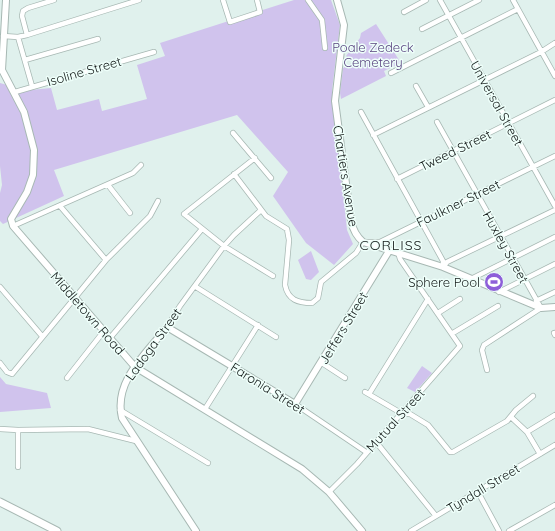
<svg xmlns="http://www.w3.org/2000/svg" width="555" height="531" font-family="Quicksand,sans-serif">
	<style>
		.green { fill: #d0c3ed }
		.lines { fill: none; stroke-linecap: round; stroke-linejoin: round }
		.street-casing { stroke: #a7b8b3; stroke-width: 6 }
		.secondary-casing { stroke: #a7b8b3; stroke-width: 8 }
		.primary-casing { stroke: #a7b8b3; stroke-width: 9 }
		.street { stroke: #fff; stroke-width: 4.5 }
		.secondary { stroke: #fff; stroke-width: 6 }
		.primary { stroke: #fff; stroke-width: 7 }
		.labels { text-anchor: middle; stroke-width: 3; stroke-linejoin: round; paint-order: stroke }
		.park-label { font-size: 13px; fill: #58427f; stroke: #eefffa }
		.street-label { font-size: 13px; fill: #141a19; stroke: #eefffa }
		.poi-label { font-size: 13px; fill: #141a19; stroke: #eefffa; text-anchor: end }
		.neighbourhood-label { font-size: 14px; letter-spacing: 1px; fill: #141a19; stroke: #eefffa }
	</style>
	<rect width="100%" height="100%" fill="#e0f1ed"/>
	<path class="green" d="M294 0H331L340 25 332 90 347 230 353 244 334 265 306 243 273 196 288 172 237 115 54 170 64 196 3 224 0 221V193L2 185 0 166V83L7 85 11 92 51 88 57 110 99 99 102 111 147 99 137 65 165 56 160 43Z
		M376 24 401 63 384 71 386 76 341 99 340 93 343 68 354 62 346 56 360 38 361 33Z
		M311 251 319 272 311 280 306 279 298 260Z
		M422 366 432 373 415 392 407 388Z
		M0 377 6 384 47 393 51 408 0 412Z"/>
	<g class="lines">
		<g class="street-casing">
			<path id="street" d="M223 0 230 22 260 12 257 0
				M308 0 322 20 325 48
				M440 0 555 206
				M513 0 555 76
				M404 12 426 0
				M422 29 479 0
				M27 35 22 16 23 11 28 8 54 0
				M3 36 18 37 27 35 139 0
				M18 37 32 86
				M25 60 98 39
				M391 73 518 9
				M416 86 428 107
				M15 92 154 52
				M361 112 443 261V267
				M437 122 541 308 484 345 482 350 487 370
				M233 133 271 178
				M373 135 541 52 555 43
				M255 158 184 214 224 246 273 276
				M234 174 266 216 287 229 289 240 285 285C288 300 298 303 312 303L318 298 321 282 356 253 363 242H380L555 156
				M397 179 555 100
				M108 185 130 213
				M60 206 106 260
				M13 226 133 173 141 165
				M443 267 447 262 555 210
				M471 279 555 237
				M0 287 42 336
				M196 287 276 337
				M499 292 555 264
				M536 301 555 292
				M438 313 460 299
				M167 327 180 306 224 246 234 235 261 210
				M453 333 498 306
				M554 333 555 335
				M110 338 202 229
				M0 363 7 372 12 374 106 260 150 216 158 201
				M322 363 345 378
				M67 378 104 331
				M365 392 401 413 410 414 428 425 450 452H453L507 421 516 410 533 396
				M369 394 428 299
				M295 404 366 452
				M205 409 258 325
				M120 410 208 463
				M511 417 527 432 540 454
				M0 429 18 430 88 429 136 441
				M18 430V467
				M527 432 555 415
				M376 442 436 516
				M329 492 357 464 460 346 400 259 398 252
				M478 492 499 531
				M411 531 555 445
				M509 531 555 505"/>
		</g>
		<g class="secondary-casing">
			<path id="secondary" d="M6 0 2 70 24 112 34 150 33 175 27 192 11 219 13 226 135 367 302 469 329 492 362 531
				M337 0 344 25 335 101 351 221C353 230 356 236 363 242L443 267 541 308 555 307
				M196 531 122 418C113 381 147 353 167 327L295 404 389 251"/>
		</g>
		<g class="primary-casing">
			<path id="primary" d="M0 502 57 531"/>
		</g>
		<use href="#street" class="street"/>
		<use href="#secondary" class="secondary"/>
		<use href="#primary" class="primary"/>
	</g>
	<defs>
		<g id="stadium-disc" transform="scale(1)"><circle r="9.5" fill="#8e5fd9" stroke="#eefffa"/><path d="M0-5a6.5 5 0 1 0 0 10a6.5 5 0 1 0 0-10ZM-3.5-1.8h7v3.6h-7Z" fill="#fff"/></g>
	</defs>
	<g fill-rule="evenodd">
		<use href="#stadium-disc" x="494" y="282"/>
	</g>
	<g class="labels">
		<g class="park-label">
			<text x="373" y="52">Poale Zedeck<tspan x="373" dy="15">Cemetery</tspan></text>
		</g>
		<g class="street-label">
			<text transform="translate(84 71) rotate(-16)" y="5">Isoline Street</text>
			<text transform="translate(497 103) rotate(61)" y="5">Universal Street</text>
			<text transform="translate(455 150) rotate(-26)" y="5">Tweed Street</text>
			<text transform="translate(346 176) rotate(81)" y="5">Chartiers Avenue</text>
			<text transform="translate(458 203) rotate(-26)" y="5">Faulkner Street</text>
			<text transform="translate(506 247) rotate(61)" y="5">Huxley Street</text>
			<text transform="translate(88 313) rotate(49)" y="5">Middletown Road</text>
			<text transform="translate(343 328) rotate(-59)" y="5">Jeffers Street</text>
			<text transform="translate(153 344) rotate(-54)" y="5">Ladoga Street</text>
			<text transform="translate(268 388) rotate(32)" y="5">Faronia Street</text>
			<text transform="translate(395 420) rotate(-48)" y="5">Mutual Street</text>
			<text transform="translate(483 488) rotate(-31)" y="5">Tyndall Street</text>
		</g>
		<g class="poi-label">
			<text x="480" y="287">Sphere Pool</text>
		</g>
		<g class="neighbourhood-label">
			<text x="391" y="250">CORLISS</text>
		</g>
	</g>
</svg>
